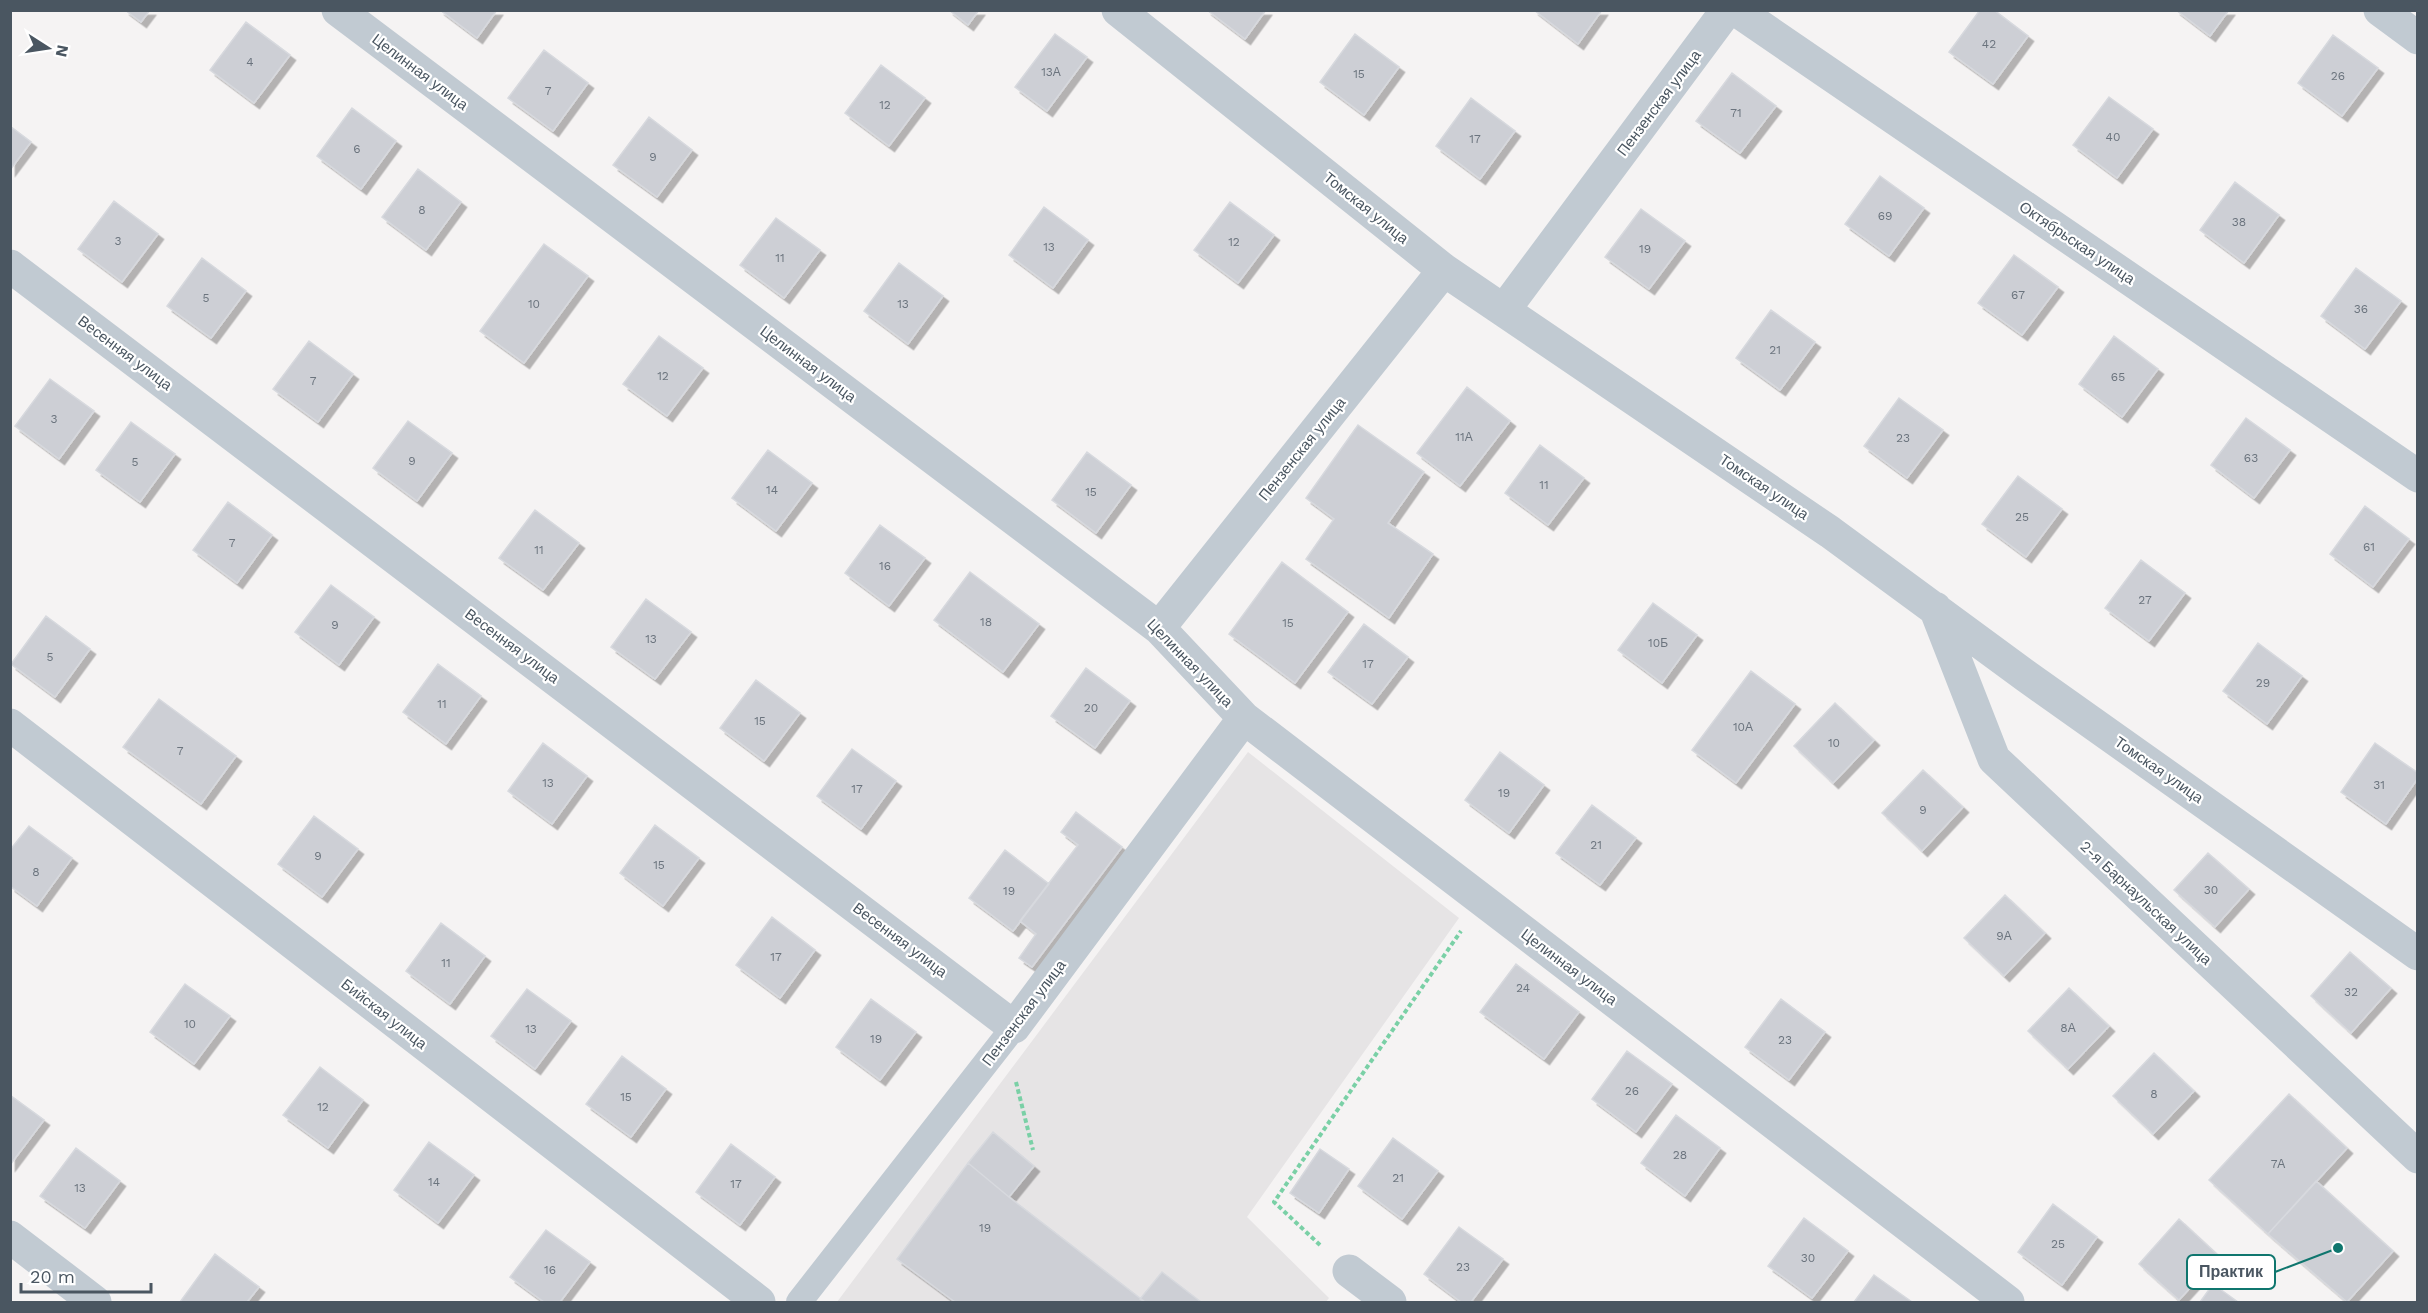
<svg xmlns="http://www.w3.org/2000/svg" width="2428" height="1313" font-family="'Work Sans',sans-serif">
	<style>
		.education { fill: #e6e4e5 }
		.building { fill: #cdcfd5; stroke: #d7d9de; stroke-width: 1.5; filter: url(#shadow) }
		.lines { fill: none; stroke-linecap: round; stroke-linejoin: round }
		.path { stroke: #7ad0a6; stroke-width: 4; stroke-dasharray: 4.5 3; stroke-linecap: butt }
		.lane { stroke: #c1cad2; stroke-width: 26 }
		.street { stroke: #c1cad2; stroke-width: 33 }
		.labels { text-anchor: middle; stroke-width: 4.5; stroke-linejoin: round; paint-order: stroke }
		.number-label { font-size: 12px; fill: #6b747e }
		.street-label { font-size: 15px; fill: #4a5661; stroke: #fff }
		.leader { fill: none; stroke: #0f766e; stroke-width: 2 }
		.callout-dot { fill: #0f766e; stroke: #fff; stroke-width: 2 }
		.callout { fill: #fff; stroke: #0f766e; stroke-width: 2 }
		.callout-label { font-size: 16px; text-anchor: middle; font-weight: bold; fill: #4a5661 }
	</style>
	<defs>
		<filter id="shadow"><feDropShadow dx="5.5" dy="5.5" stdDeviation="0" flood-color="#0004"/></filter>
	</defs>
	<rect width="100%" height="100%" fill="#f5f3f3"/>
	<path class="education" d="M1248 752 1459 918 1247 1217 1329 1298 1326 1302H837Z"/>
	<path class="building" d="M125 10H150L141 22Z
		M440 10H497L477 38Z
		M949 10H979L968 25Z
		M1207 10H1266L1245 39Z
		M1534 10H1602L1578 44Z
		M1980 10H1994L2028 36 1993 84 1949 52Z
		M2176 10H2229L2210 36Z
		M246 22 290 55 254 103 210 70Z
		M1055 34 1087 57 1047 111 1015 87Z
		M1355 34 1399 67 1364 115 1320 82Z
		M2333 35 2378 68 2342 116 2298 83Z
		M544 50 588 83 553 131 508 98Z
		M881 65 925 98 889 146 845 113Z
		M1732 73 1776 106 1740 153 1696 121Z
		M2109 97 2153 129 2117 178 2073 145Z
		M1471 98 1515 131 1480 179 1436 146Z
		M352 108 396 141 361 189 317 156Z
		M649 117 692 150 657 197 613 165Z
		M10 126 31 142 10 170Z
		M418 169 461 202 426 250 382 217Z
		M1880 176 1924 208 1889 256 1845 224Z
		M2235 182 2279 215 2244 263 2200 230Z
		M114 201 158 234 122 282 78 249Z
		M1230 202 1274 235 1238 283 1194 250Z
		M1044 207 1088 240 1053 288 1009 255Z
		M1641 209 1685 241 1649 289 1605 257Z
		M776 218 820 250 784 298 740 265Z
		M544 244 588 276 524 363 480 331Z
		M2014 255 2058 287 2022 335 1978 303Z
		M202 258 246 291 211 338 167 306Z
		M899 263 943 296 908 344 864 311Z
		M2356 268 2401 301 2365 349 2321 316Z
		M1771 310 1815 342 1780 390 1736 358Z
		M659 336 703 368 667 416 623 384Z
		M2114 336 2158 369 2122 417 2079 384Z
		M309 341 353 374 318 422 273 389Z
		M50 379 94 411 59 459 15 426Z
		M1467 387 1510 421 1460 486 1417 453Z
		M1899 398 1943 430 1907 478 1864 446Z
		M2246 418 2290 450 2254 498 2211 465Z
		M408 421 452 453 417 501 373 468Z
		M131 422 175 454 140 502 96 470Z
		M1358 425 1424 472 1388 523 1433 554 1389 618 1306 559 1334 519 1306 498Z
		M1540 445 1584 478 1548 525 1505 493Z
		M768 450 812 483 776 531 732 498Z
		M1087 452 1131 485 1096 533 1052 500Z
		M2018 476 2062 509 2026 557 1982 524Z
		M228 502 272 535 237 583 193 550Z
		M2365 506 2409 539 2373 587 2330 554Z
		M535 510 579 543 543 590 499 558Z
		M880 525 925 558 889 606 845 573Z
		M2141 560 2185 593 2149 641 2105 608Z
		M1282 562 1348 612 1295 683 1229 634Z
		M970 572 1039 624 1003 672 934 620Z
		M331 585 374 617 339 665 295 632Z
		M646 599 691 632 655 679 611 647Z
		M1653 603 1697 635 1662 683 1618 650Z
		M46 616 90 649 55 697 11 664Z
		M1364 624 1408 657 1372 704 1328 672Z
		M2258 643 2302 676 2267 724 2223 691Z
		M438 664 481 696 446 744 403 712Z
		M1086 668 1130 701 1095 748 1051 716Z
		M1751 671 1795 704 1736 783 1692 750Z
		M756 680 800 713 764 761 720 728Z
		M159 699 236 756 201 804 123 747Z
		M1835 703 1874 740 1833 783 1794 746Z
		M543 743 587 776 552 824 508 791Z
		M2375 743 2418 773V778L2386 824 2341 792Z
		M852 749 896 781 861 829 817 796Z
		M1500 752 1544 785 1509 833 1465 800Z
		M1923 770 1963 807 1922 851 1882 813Z
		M1592 805 1636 838 1600 885 1556 853Z
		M1076 812 1122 847 1032 967 1019 958 1036 934 1020 921 1078 845 1061 832Z
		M314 816 358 849 322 897 278 864Z
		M655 825 699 858 663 906 620 873Z
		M29 826 72 858 37 906 10 886V850Z
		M1005 850 1049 884 1013 931 969 898Z
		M2208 853 2249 889 2215 927 2174 890Z
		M2005 895 2045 933 2004 976 1964 938Z
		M772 917 815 950 780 998 736 965Z
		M441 923 485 956 450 1004 406 971Z
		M2350 952 2391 988 2351 1033 2311 996Z
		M1516 964 1579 1012 1544 1059 1480 1012Z
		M185 984 230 1016 194 1064 150 1032Z
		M2069 988 2109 1026 2068 1069 2028 1031Z
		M527 989 571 1021 535 1069 491 1036Z
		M871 999 916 1032 880 1080 836 1047Z
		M1781 999 1825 1032 1789 1080 1745 1047Z
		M1627 1051 1672 1084 1636 1132 1592 1099Z
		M2154 1053 2194 1091 2153 1134 2113 1096Z
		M622 1056 666 1089 631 1137 586 1104Z
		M320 1067 363 1100 328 1148 283 1115Z
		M2289 1094 2347 1148 2268 1234 2209 1180Z
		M10 1095 44 1120 10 1165Z
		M1676 1115 1720 1148 1685 1196 1641 1163Z
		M993 1132 1034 1166 1009 1197 968 1163Z
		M1393 1138 1438 1171 1402 1219 1358 1186Z
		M429 1142 474 1175 438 1223 394 1190Z
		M731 1144 775 1177 740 1225 696 1192Z
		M76 1148 120 1181 85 1228 40 1196Z
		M1320 1149 1349 1169 1319 1213 1290 1193Z
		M968 1163 1009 1197 1145 1302H955L897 1259Z
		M2316 1181 2393 1251 2347 1302 2268 1234Z
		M2053 1204 2097 1237 2062 1285 2018 1252Z
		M1804 1218 1848 1251 1812 1298 1768 1266Z
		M2179 1219 2219 1256 2179 1300 2139 1264Z
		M1459 1227 1503 1259 1471 1302H1461L1424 1274Z
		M546 1230 590 1262 560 1302H544L510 1277Z
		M215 1254 259 1287 247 1302H180Z
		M1162 1272 1201 1302H1145L1140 1299Z
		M1874 1275 1912 1302H1854Z
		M2213 1284 2238 1302H2200Z"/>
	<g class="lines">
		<path class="path" d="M1016 1082 1033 1150
			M1320 1245 1274 1202 1461 931"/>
		<path class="lane" d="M799 1302 1014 1027"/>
		<path class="street" d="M338 10 1159 628 1244 718 2008 1302
			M1118 10 1444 270 1830 532 2026 676 2418 954
			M1736 10 2418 476
			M2380 10 2418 38
			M10 266 1014 1027 1244 718
			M1504 310 1727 10
			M1935 608 1994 759 2418 1157
			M1159 628 1444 270
			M10 725 759 1302
			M10 1237 95 1302
			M1349 1271 1390 1302"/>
	</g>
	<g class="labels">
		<g class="number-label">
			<text x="1989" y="48">42</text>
			<text x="250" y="66">4</text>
			<text x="1051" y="76">13А</text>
			<text x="1359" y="78">15</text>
			<text x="2338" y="80">26</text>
			<text x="548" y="95">7</text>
			<text x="885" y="109">12</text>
			<text x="1736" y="117">71</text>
			<text x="2113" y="141">40</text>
			<text x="1475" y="143">17</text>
			<text x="357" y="153">6</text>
			<text x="653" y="161">9</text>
			<text x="422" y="214">8</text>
			<text x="1885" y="220">69</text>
			<text x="2239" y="226">38</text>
			<text x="118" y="245">3</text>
			<text x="1234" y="246">12</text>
			<text x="1049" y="251">13</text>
			<text x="1645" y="253">19</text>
			<text x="780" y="262">11</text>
			<text x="2018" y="299">67</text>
			<text x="206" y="302">5</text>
			<text x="534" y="308">10</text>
			<text x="903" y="308">13</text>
			<text x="2361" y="313">36</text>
			<text x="1775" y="354">21</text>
			<text x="663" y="380">12</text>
			<text x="2118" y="381">65</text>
			<text x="313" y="385">7</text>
			<text x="54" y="423">3</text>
			<text x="1464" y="441">11А</text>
			<text x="1903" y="442">23</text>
			<text x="2251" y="462">63</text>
			<text x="412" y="465">9</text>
			<text x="135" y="466">5</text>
			<text x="1544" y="489">11</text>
			<text x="772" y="494">14</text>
			<text x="1091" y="496">15</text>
			<text x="2022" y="521">25</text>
			<text x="232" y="547">7</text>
			<text x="2369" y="551">61</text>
			<text x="539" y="554">11</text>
			<text x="885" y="570">16</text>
			<text x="2145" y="604">27</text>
			<text x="986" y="626">18</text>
			<text x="1288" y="627">15</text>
			<text x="335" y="629">9</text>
			<text x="651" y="643">13</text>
			<text x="1658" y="647">10Б</text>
			<text x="50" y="661">5</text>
			<text x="1368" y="668">17</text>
			<text x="2263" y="687">29</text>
			<text x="442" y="708">11</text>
			<text x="1091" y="712">20</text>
			<text x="760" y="725">15</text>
			<text x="1743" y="731">10А</text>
			<text x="1834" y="747">10</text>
			<text x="180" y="755">7</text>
			<text x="548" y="787">13</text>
			<text x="2379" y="789">31</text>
			<text x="857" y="793">17</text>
			<text x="1504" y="797">19</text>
			<text x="1923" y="814">9</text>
			<text x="1596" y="849">21</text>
			<text x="318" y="860">9</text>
			<text x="659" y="869">15</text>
			<text x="36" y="876">8</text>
			<text x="2211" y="894">30</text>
			<text x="1009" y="895">19</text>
			<text x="2004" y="940">9А</text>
			<text x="776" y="961">17</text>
			<text x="446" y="967">11</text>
			<text x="1523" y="992">24</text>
			<text x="2351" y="996">32</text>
			<text x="190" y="1028">10</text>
			<text x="2068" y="1032">8А</text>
			<text x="531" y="1033">13</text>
			<text x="876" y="1043">19</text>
			<text x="1785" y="1044">23</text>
			<text x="1632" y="1095">26</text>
			<text x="2154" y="1098">8</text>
			<text x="626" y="1101">15</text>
			<text x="323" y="1111">12</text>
			<text x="1680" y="1159">28</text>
			<text x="2278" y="1168">7А</text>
			<text x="1398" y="1182">21</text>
			<text x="434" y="1186">14</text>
			<text x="736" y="1188">17</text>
			<text x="80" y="1192">13</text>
			<text x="985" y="1232">19</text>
			<text x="2058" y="1248">25</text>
			<text x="1808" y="1262">30</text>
			<text x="1463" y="1271">23</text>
			<text x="550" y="1274">16</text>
		</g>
		<g class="street-label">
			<text transform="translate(420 72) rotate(37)" y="5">Целинная улица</text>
			<text transform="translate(1659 103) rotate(-53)" y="5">Пензенская улица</text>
			<text transform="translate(1366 208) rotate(39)" y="5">Томская улица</text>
			<text transform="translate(2077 243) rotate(34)" y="5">Октябрьская улица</text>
			<text transform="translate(125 353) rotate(37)" y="5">Весенняя улица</text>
			<text transform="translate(808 364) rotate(37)" y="5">Целинная улица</text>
			<text transform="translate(1302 449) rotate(-51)" y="5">Пензенская улица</text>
			<text transform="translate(1764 487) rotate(34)" y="5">Томская улица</text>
			<text transform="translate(512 646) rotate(37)" y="5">Весенняя улица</text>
			<text transform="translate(1190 663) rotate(46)" y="5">Целинная улица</text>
			<text transform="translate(2159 770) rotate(35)" y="5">Томская улица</text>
			<text transform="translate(2146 903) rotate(43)" y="5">2-я Барнаульская улица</text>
			<text transform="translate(900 940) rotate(37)" y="5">Весенняя улица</text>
			<text transform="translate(1569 967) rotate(37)" y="5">Целинная улица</text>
			<text transform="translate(1024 1013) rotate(-53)" y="5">Пензенская улица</text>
			<text transform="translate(384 1014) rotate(38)" y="5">Бийская улица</text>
		</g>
	</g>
	<path class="leader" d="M2338 1248L2275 1272"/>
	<circle class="callout-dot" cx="2338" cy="1248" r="6"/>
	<rect class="callout" x="2187" y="1255" width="88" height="34" rx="6"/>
	<g class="callout-label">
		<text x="2231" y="1277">Практик</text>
	</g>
	<rect width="2428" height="1313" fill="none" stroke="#4a5661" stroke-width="24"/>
	<g transform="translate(48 48) rotate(102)" stroke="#ffffff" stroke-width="4.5" paint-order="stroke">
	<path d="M0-4.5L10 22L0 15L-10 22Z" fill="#4a5661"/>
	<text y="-9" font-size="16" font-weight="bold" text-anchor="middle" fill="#4a5661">N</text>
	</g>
	<path d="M21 1283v9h130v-9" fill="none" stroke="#4a5661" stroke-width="3"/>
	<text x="30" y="1283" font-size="18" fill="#4a5661" stroke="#ffffff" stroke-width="4.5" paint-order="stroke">20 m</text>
</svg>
